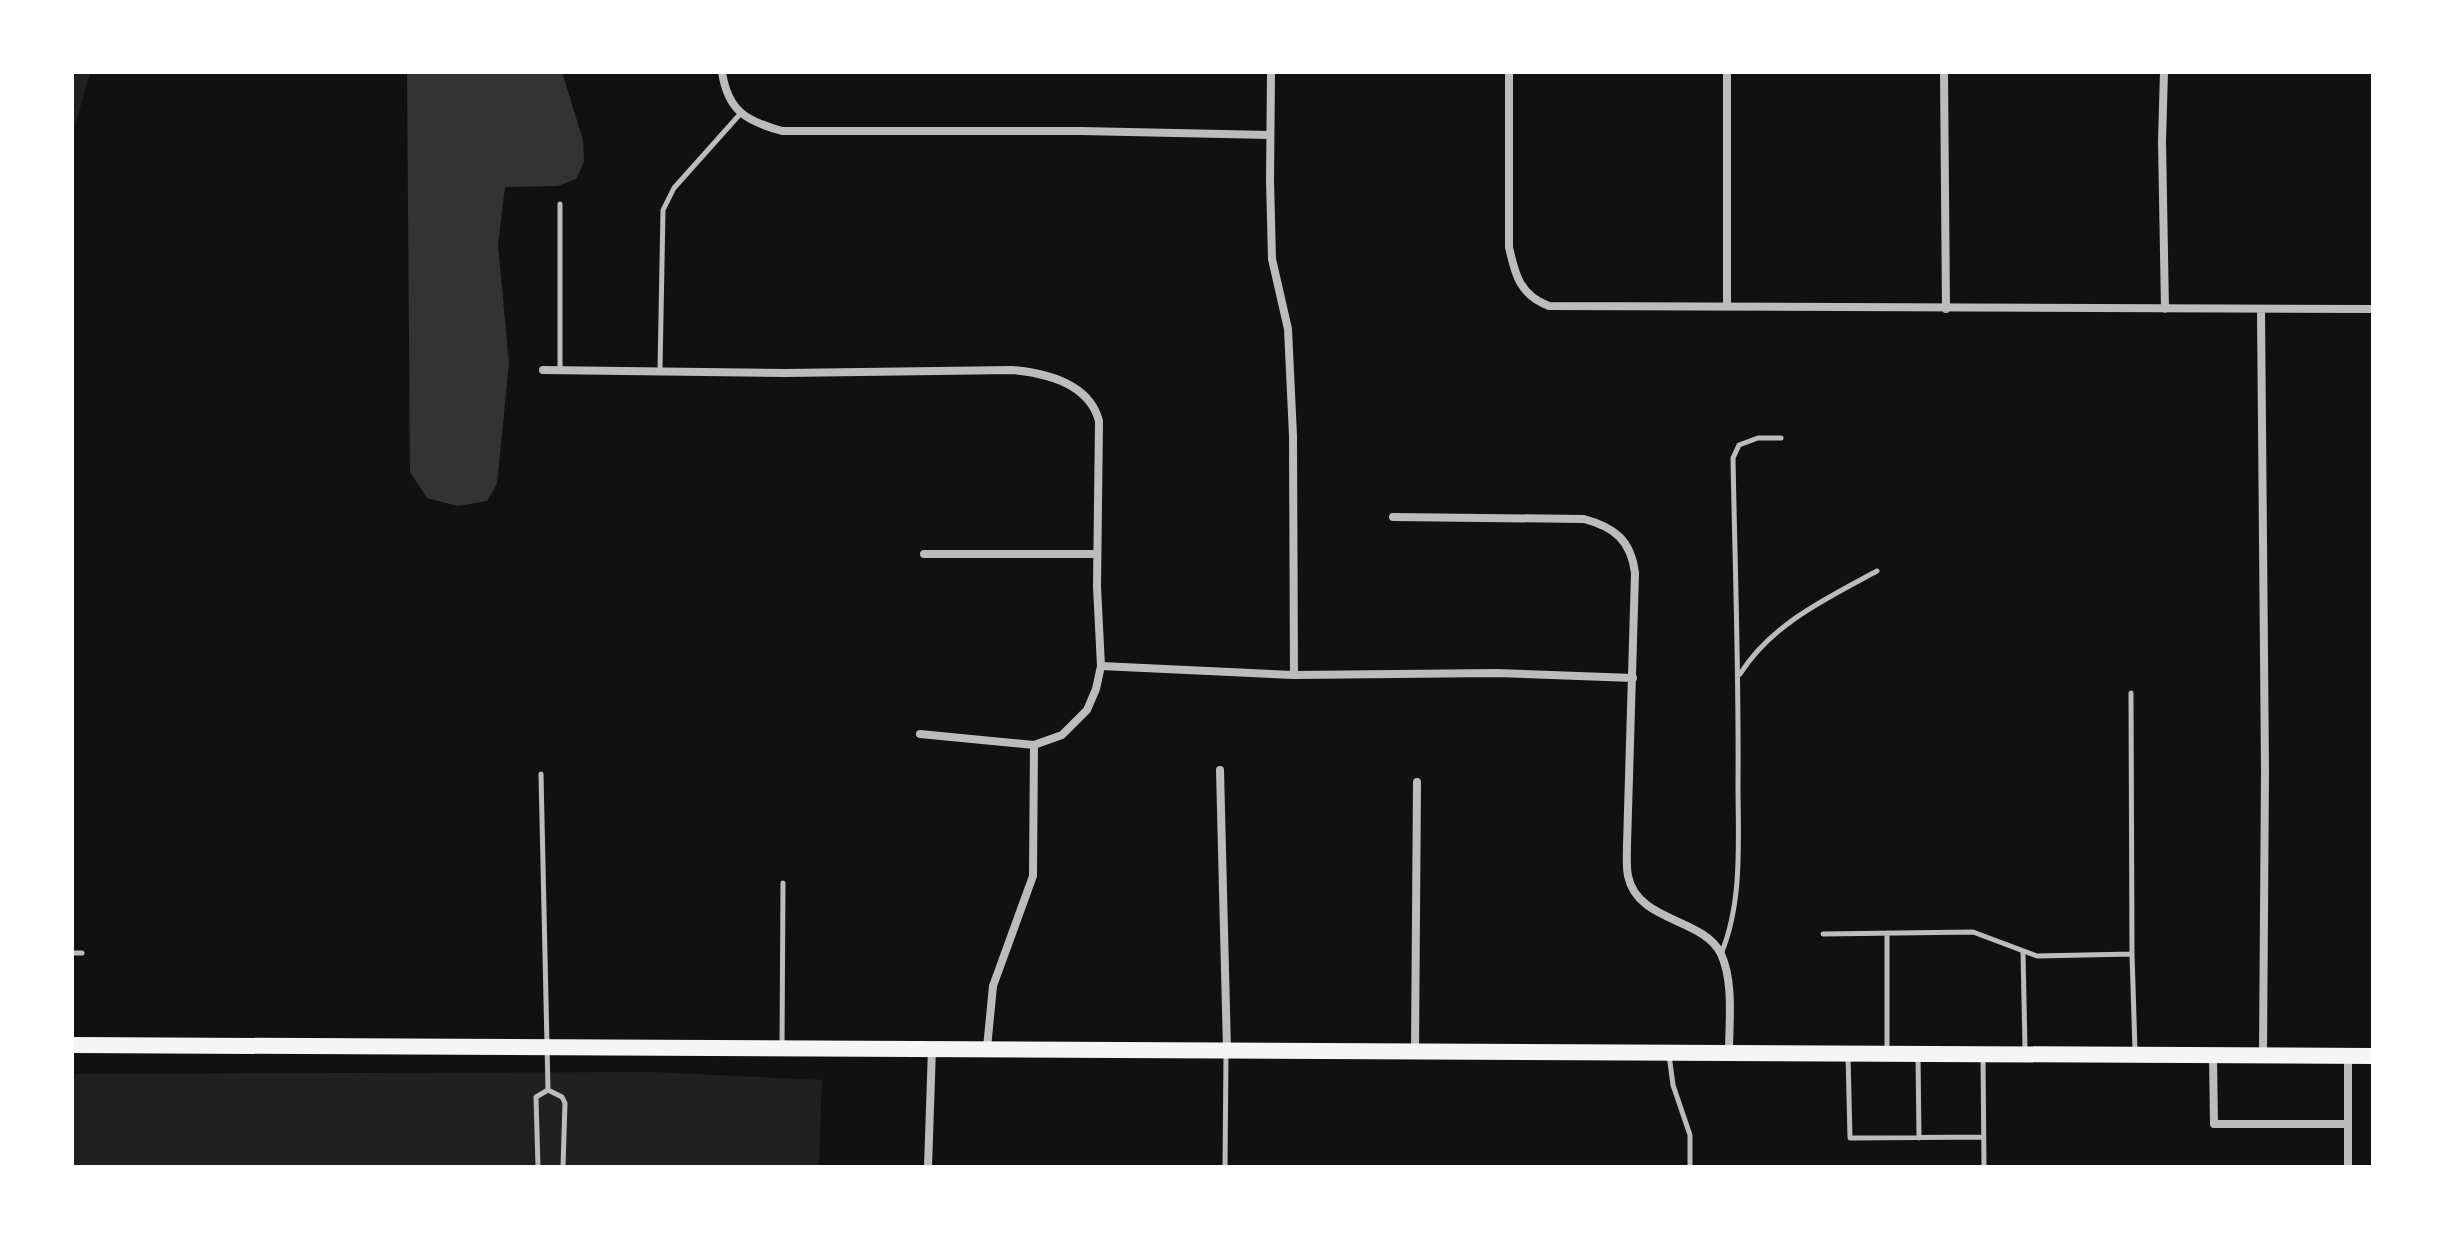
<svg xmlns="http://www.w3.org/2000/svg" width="2445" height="1239" font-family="'DM Sans',sans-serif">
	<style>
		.green { fill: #202020 }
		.water { fill: #333 }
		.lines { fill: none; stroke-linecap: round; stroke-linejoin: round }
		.service { stroke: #bcbcbc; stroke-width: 5 }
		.minor { stroke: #bcbcbc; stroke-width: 8 }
		.primary { stroke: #f5f5f5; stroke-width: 16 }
	</style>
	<rect width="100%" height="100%" fill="#111"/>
	<path class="green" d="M72 72H90L72 137Z
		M654 1072 822 1080 819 1167H72V1074Z"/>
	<path class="water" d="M407 72H562L583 140 584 162 576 179 558 186 505 187 498 245 509 363 497 484 487 501 458 506 427 498 410 472Z"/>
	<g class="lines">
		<path class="service" d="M560 370V204
			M660 370 663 210 674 188 741 113
			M1740 674C1772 624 1825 599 1877 571
			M541 774 548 1090
			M1823 934 1973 932 2037 956 2132 954 2131 693
			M2023 951 2025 1049
			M72 953H82
			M1721 954C1743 902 1738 839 1738 784 1739 675 1735 567 1733 458L1739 445 1758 438H1781
			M2132 954 2135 1050
			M782 1047 783 883
			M1887 1053V933
			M1669 1055 1673 1085 1690 1135V1167
			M1848 1055 1850 1138 1984 1137
			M1918 1055 1919 1138
			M1983 1055 1984 1167
			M548 1090 562 1097 565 1103 563 1167
			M538 1167 536 1097 548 1090
			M1225 1167 1226 1055"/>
		<path class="minor" d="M722 72C728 111 746 121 782 131H1081L1270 135
			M1271 72 1270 180 1272 259 1288 329 1293 436 1294 675
			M1509 72V247C1515 275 1520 295 1549 306L2373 309
			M1727 72V305
			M1944 72 1946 309
			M2164 72 2162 141 2165 309
			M2261 310 2265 770 2263 1055
			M543 370 785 373 1012 370C1046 373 1089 383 1099 421L1097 587 1101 666 1096 689 1087 710 1062 735 1034 745 920 734
			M1393 517 1584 519C1614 527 1631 540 1635 573L1627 845C1627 855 1626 866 1628 876 1638 923 1703 917 1721 954 1734 982 1729 1022 1729 1053
			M924 554H1097
			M1101 666 1294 675 1497 673 1633 678
			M1220 770 1227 1050
			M987 1048 993 986 1033 876 1034 745
			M1415 1051 1417 782
			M2213 1055 2214 1124H2348
			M2348 1057V1167
			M928 1167 932 1048"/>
		<path class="primary" d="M72 1045 2373 1056"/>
	</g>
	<rect width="2445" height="1239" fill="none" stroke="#ffffff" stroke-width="148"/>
</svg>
